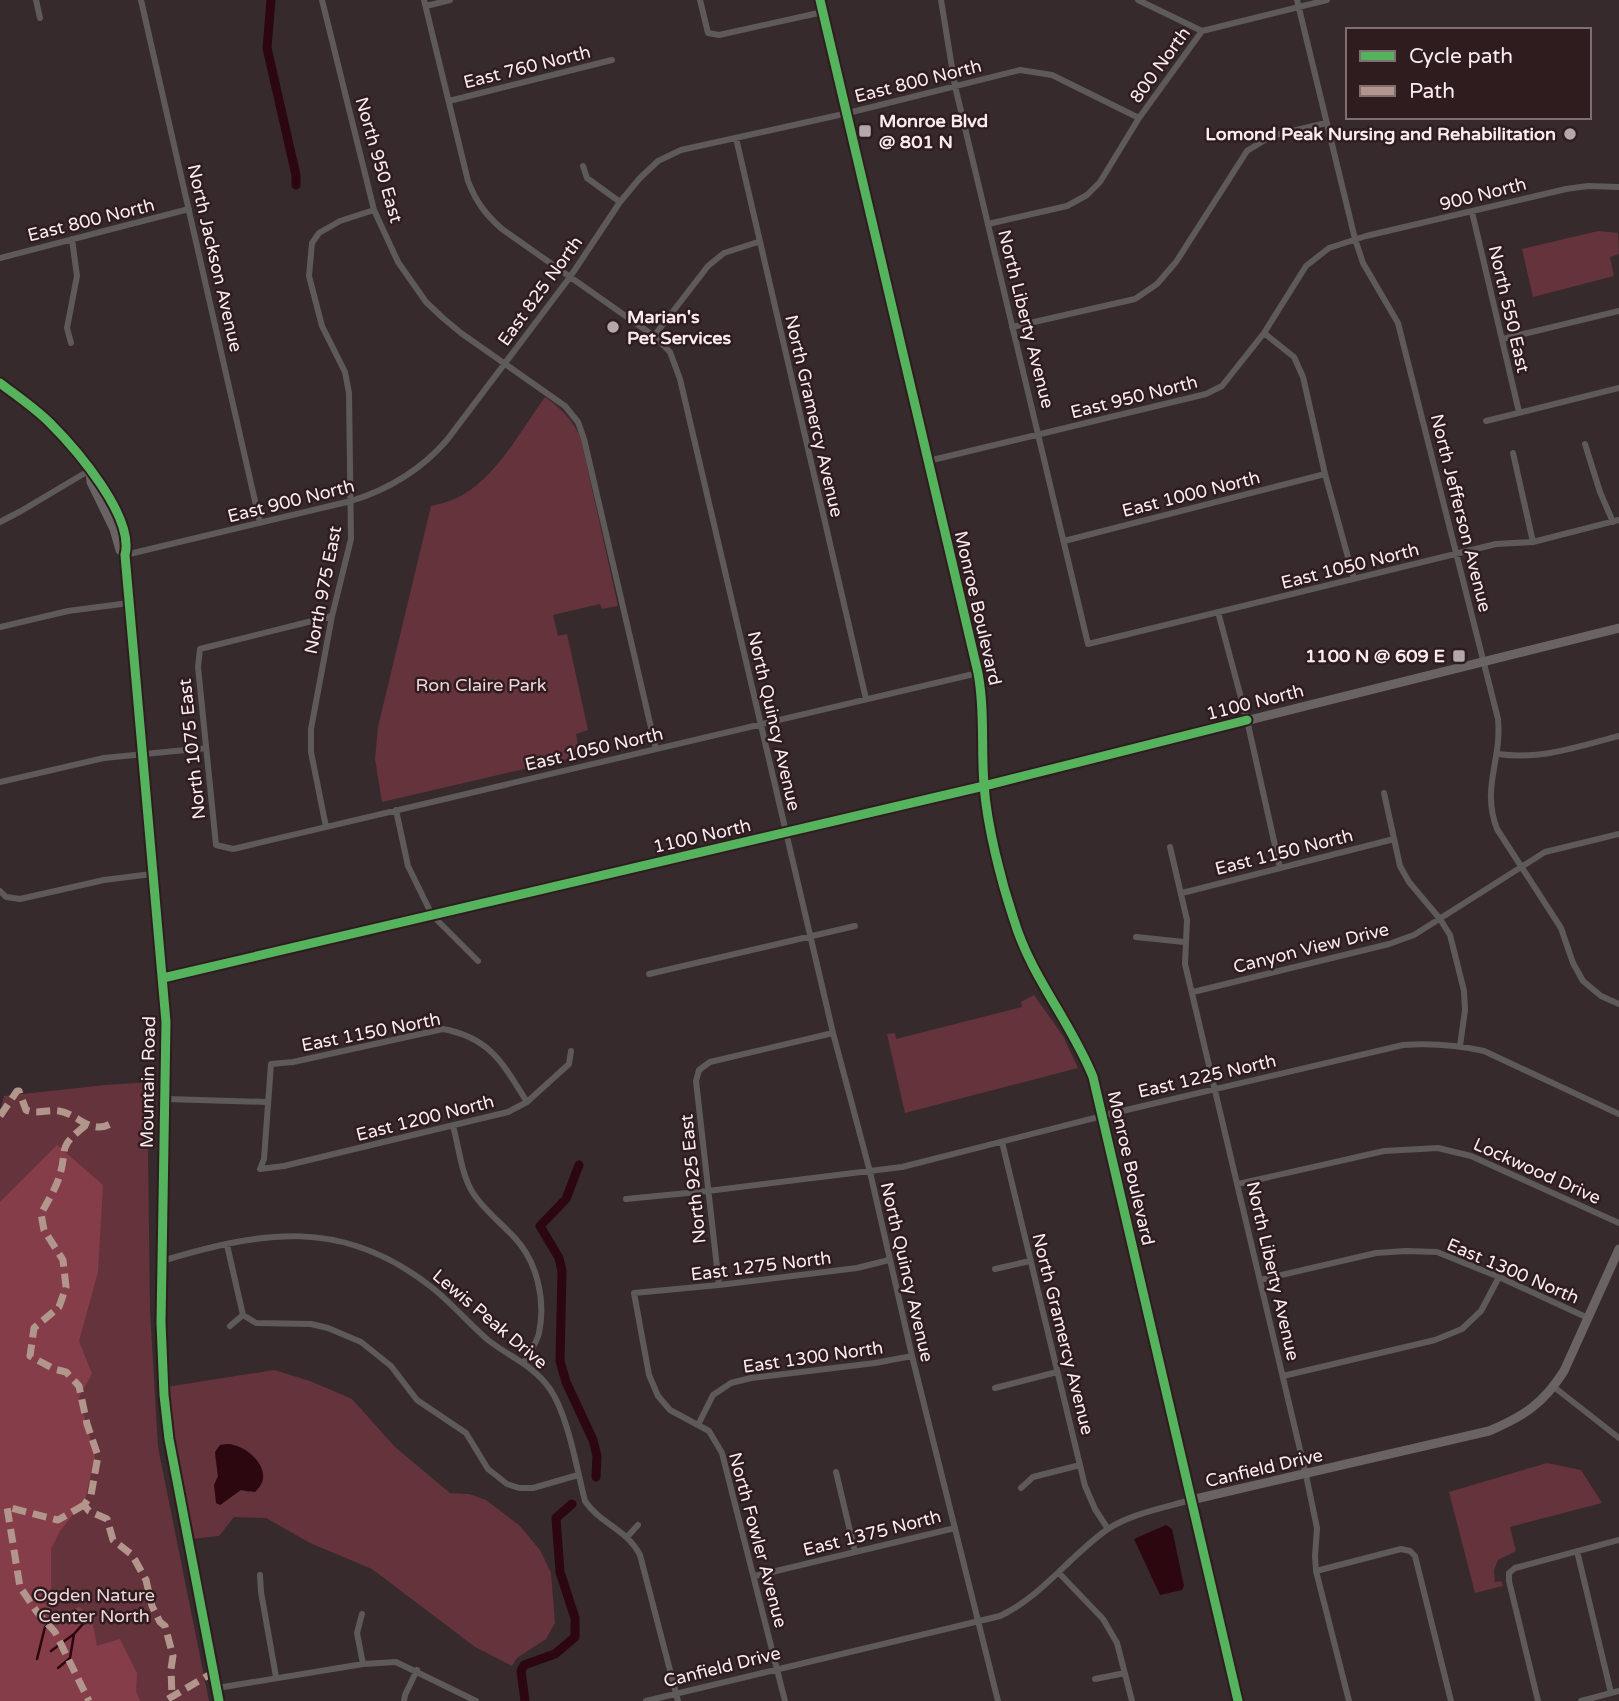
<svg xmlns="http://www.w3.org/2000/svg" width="1619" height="1701" font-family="'Varela Round',sans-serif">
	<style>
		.green { fill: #65333c; fill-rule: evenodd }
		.forest { fill: #863d4a }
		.water { fill: #2c0710 }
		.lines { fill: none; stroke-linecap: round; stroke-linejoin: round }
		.stream { stroke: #2c0710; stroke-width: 2.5 }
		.canal { stroke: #2c0710; stroke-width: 9 }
		.street { stroke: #5e5a5a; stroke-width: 6 }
		.secondary { stroke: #696364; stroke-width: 9 }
		.quiet { stroke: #b2968c; stroke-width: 7; stroke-dasharray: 14 7; stroke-linecap: butt }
		.cycleway-casing { stroke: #2f1c1f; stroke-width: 13 }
		.cycleway { stroke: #56b35d; stroke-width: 9 }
		.poi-dot { fill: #b5a8aa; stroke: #2f1c1f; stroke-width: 2.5 }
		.labels { text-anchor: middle; stroke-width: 5; stroke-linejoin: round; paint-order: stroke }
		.street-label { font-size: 18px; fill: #faecee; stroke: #2f1c1f }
		.poi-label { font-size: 18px; font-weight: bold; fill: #faecee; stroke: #2f1c1f; text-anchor: start }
		.park-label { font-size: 18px; fill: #f0d6d9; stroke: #2f1c1f }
	</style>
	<rect width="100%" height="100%" fill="#362a2c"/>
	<path class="green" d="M1598 231 1618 233 1619 254 1610 257 1614 276 1533 297 1522 249Z
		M545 397C562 409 573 420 581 439L618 606 602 609 600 604 553 615 558 636 567 634 588 730 576 734 580 756 382 802 375 759 378 727 431 506C438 504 445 503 452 500 492 485 521 430 545 397Z
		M1034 995 1063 1036 1078 1068 905 1113 887 1034 895 1033 896 1039 1022 1007 1021 1002Z
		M152 1082 148 1148 150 1310 158 1447 209 1701H0V1112L4 1096 105 1085Z
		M274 1370 310 1381 352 1399 395 1447 450 1493 469 1494 486 1500 519 1525 540 1550 551 1573 555 1623 546 1639 517 1658 512 1666 475 1647 372 1569 310 1543 266 1518 234 1517 219 1536 192 1539 173 1442 166 1387ZM229 1444C246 1447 256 1455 262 1471L249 1492 241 1490 229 1496 222 1504 216 1503 218 1476 215 1456 220 1445Z
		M1547 1463 1581 1470 1602 1503 1510 1527 1516 1551 1498 1560 1494 1570 1495 1582 1501 1581 1503 1586 1475 1593 1449 1492Z"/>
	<path class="forest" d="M57 1145 103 1185 98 1272 79 1341 92 1374 79 1397 95 1456 85 1500 60 1531 51 1549V1609L63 1615 79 1607 91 1615 97 1646 120 1639 137 1673 136 1691 140 1701H0V1202Z"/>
	<path class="water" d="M229 1444C250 1447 277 1473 255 1492L241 1490 220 1505 216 1503 214 1485 218 1476 215 1452 220 1445Z
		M1166 1525 1172 1529 1184 1586 1182 1590 1160 1595 1134 1539Z"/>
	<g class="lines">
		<path class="stream" d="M51 1651 74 1634
			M37 1659 45 1627 59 1614
			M58 1668 70 1658 74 1634 91 1615"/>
		<path class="canal" d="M271 0 267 48 296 175V185
			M579 1165 566 1199 540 1226 559 1258 562 1271 560 1361 566 1382 593 1440 597 1456 596 1477
			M525 1701 521 1671 524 1665 555 1654 575 1637V1618L560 1572 556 1518 572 1504"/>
		<path class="street" d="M36 0 40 18
			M141 0 260 523
			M322 0 374 210 398 262 426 302 443 318 461 333 565 406 578 422 584 439 656 749
			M424 0 468 181C476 202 486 215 502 229L654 336 670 352 680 379 833 1033 870 1172 912 1356 998 1701
			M700 0 708 33 719 35 823 12
			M941 0 955 86 1088 644 1496 544 1533 542 1619 520
			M1138 0 1202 31
			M1297 0 1355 239 1363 263 1398 323 1498 719C1502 761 1481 787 1497 829L1561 928 1573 963 1583 981 1601 996 1619 1004
			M426 6 450 0
			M449 101 612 60
			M736 138 866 699
			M583 166 587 178 620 202
			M1472 212 1519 412
			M988 224 1067 206 1087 195 1100 182 1139 118 1202 31 1327 0
			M0 258 189 209
			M1012 327 1135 299 1157 284 1176 262 1247 151 1271 136 1326 123
			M1264 333 1294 357 1303 377 1325 474 1354 579
			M654 336 708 266 724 253 758 242
			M1503 339 1619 311
			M71 343 67 328 77 276 72 239
			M1486 421 1619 388
			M1585 444 1600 492 1613 522
			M1513 453 1533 542
			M928 461 1206 394 1222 386 1264 333 1306 266 1329 248 1366 236 1566 189 1588 186 1619 187
			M0 522 21 511 90 470
			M1064 541 1325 474
			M125 555 351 501C390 489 421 470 447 440L570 277 620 202 640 178 658 161 681 150 848 113 1020 70 1052 75 1139 118
			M1218 612 1247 720 1280 868
			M332 616 200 649 198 667 216 845 233 849 978 673
			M0 627 68 611 129 603
			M1498 754C1541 760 1577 747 1619 736
			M0 782 104 758 206 748
			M1384 793 1400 866 1409 882 1440 919 1450 935 1464 991 1465 1010 1460 1046
			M396 810 408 866 432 915 478 961
			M326 827 311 752V729L332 616 351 539 349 393 345 372 322 326 309 276 312 243 319 233 340 221 374 210
			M1170 847 1187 920 1185 964 1306 1475 1317 1528 1315 1556 1316 1571 1349 1701
			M0 891 6 897 20 899 104 880 152 874
			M1182 893 1394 839
			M1136 937 1184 942
			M649 974 855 926
			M1193 992 1389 944 1414 935 1545 852 1619 834
			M166 1099 268 1102
			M527 1102C503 1064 491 1038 443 1029L293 1062 271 1064 264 1159 260 1169 284 1166 508 1112 527 1102 569 1064 571 1051
			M453 1126C459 1147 461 1174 473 1193 483 1209 501 1223 514 1237 537 1261 546 1300 539 1333 537 1343 529 1353 524 1362
			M1002 1142 1085 1486 1095 1509 1108 1529
			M1238 1184 1384 1151 1438 1148 1471 1156 1619 1223
			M626 1199 708 1191 902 1167 1122 1111 1403 1045C1431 1043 1457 1045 1484 1051L1619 1114
			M227 1245 243 1315 256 1323 311 1324 328 1328 361 1342 391 1366 417 1400 466 1433 488 1469 507 1484 519 1488H533L578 1475
			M162 1261C262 1231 342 1217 430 1286 451 1302 468 1323 488 1340 511 1358 532 1364 550 1389 568 1415 577 1470 585 1501 601 1525 626 1528 640 1555L678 1701
			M995 1269 1030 1261
			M1260 1280 1376 1253 1406 1251 1437 1252 1499 1277 1588 1318
			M719 1285 696 1081 699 1070 710 1062 833 1033
			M230 1326 243 1315
			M1283 1376 1435 1340 1462 1329 1481 1311 1499 1277
			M1554 1387 1619 1438
			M995 1388 1057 1372
			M698 1425 713 1395 731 1383 751 1378 875 1363 912 1356
			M836 1472 855 1552
			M1021 1488 1033 1477 1080 1465
			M628 1536 638 1525
			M1577 1551 1611 1693
			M1316 1571 1401 1549 1410 1551 1415 1556 1451 1701
			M1059 1573 1103 1619 1117 1643 1132 1701
			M260 1575 261 1592 276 1677
			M755 1576 955 1528
			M362 1614 357 1633 363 1664
			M1095 1679 1125 1673
			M217 1688 363 1664 396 1662 476 1701
			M404 1701 405 1695 417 1670
			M646 1701 1000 1616C1042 1596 1068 1558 1105 1531 1129 1514 1163 1508 1191 1500
			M785 1701 722 1453 709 1431 670 1410 658 1396 649 1375 634 1293 719 1285 857 1268 889 1260
			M1538 1701 1509 1581V1573L1515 1568 1619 1540
			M1581 1701 1619 1691"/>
		<path class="secondary" d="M820 0 978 673C985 710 981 747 984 785 987 826 1001 881 1014 920 1031 977 1071 1022 1093 1077L1238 1701
			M0 383C17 396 35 408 50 423 76 449 135 517 125 555L166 1022 161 1323 164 1395 169 1439 219 1701
			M90 470 91 482 114 529 120 550 125 555
			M163 978 984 786 1619 628
			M1191 1500 1489 1431C1524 1416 1543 1404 1564 1371L1619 1249"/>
		<path class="quiet" d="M0 1116 17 1091H19L26 1110C37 1115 47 1109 59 1111 79 1114 92 1138 115 1121
			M86 1125C55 1150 69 1146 59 1178 55 1190 47 1202 41 1214L44 1230 63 1260 66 1287 59 1307 34 1328 30 1356 54 1369 66 1372 79 1386 87 1424 98 1456 91 1495 84 1505 89 1511 107 1519 113 1540 131 1554 135 1560 146 1580 152 1606 160 1622 165 1626 173 1656 171 1669 172 1696
			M84 1505 58 1520 7 1507 20 1587 37 1612 55 1632 89 1701
			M168 1699 214 1672"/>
		<g class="cycleway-casing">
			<path id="cycleway" d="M820 0 978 673C985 710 981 747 984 785 987 826 1001 881 1014 920 1031 977 1071 1022 1093 1077L1238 1701
				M0 383C17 396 35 408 50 423 76 449 135 517 125 555L166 1022 161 1323 164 1395 169 1439 219 1701
				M163 978 984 786 1247 720"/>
		</g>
		<use href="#cycleway" class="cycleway"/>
	</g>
	<g class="poi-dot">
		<rect x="858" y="124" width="14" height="14" rx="3.5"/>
		<circle cx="1570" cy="134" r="7"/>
		<circle cx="613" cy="327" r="7"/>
		<rect x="1452" y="649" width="14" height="14" rx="3.5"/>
	</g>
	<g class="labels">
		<g class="street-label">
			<text transform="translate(1160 65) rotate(-54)" y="6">800 North</text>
			<text transform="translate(527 67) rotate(-14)" y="6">East 760 North</text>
			<text transform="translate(918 81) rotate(-14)" y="6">East 800 North</text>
			<text transform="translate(379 160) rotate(74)" y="6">North 950 East</text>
			<text transform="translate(1483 194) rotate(-14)" y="6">900 North</text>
			<text transform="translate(91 220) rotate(-14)" y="6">East 800 North</text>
			<text transform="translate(215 258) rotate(77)" y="6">North Jackson Avenue</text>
			<text transform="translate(540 291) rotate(-54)" y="6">East 825 North</text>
			<text transform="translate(1509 309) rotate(77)" y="6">North 550 East</text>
			<text transform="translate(1026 319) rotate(76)" y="6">North Liberty Avenue</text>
			<text transform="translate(1134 397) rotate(-14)" y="6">East 950 North</text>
			<text transform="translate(814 416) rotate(77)" y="6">North Gramercy Avenue</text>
			<text transform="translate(1191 494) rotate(-14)" y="6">East 1000 North</text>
			<text transform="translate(291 501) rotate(-14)" y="6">East 900 North</text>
			<text transform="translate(1461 513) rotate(76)" y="6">North Jefferson Avenue</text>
			<text transform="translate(1350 566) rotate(-14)" y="6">East 1050 North</text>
			<text transform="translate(323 590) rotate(-79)" y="6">North 975 East</text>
			<text transform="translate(978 608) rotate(77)" y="6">Monroe Boulevard</text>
			<text transform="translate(1255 702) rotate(-14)" y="6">1100 North</text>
			<text transform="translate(774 721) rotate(77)" y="6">North Quincy Avenue</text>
			<text transform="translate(192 749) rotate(-96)" y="6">North 1075 East</text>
			<text transform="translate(594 749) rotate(-13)" y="6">East 1050 North</text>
			<text transform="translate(702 836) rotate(-13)" y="6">1100 North</text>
			<text transform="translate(1284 852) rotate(-14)" y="6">East 1150 North</text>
			<text transform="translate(1311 948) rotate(-14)" y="6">Canyon View Drive</text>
			<text transform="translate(371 1032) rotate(-11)" y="6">East 1150 North</text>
			<text transform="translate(1207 1076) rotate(-13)" y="6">East 1225 North</text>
			<text transform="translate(148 1082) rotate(-89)" y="6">Mountain Road</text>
			<text transform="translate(425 1118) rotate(-14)" y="6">East 1200 North</text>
			<text transform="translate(1131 1168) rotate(77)" y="6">Monroe Boulevard</text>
			<text transform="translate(1537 1171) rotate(24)" y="6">Lockwood Drive</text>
			<text transform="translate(693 1179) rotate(-96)" y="6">North 925 East</text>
			<text transform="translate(761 1266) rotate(-7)" y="6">East 1275 North</text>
			<text transform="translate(1273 1271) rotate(77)" y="6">North Liberty Avenue</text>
			<text transform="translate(1513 1271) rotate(23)" y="6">East 1300 North</text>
			<text transform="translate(907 1272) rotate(77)" y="6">North Quincy Avenue</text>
			<text transform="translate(490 1319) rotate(40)" y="6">Lewis Peak Drive</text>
			<text transform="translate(1063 1334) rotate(76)" y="6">North Gramercy Avenue</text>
			<text transform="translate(813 1357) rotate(-8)" y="6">East 1300 North</text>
			<text transform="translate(1264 1468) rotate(-13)" y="6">Canfield Drive</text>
			<text transform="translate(872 1533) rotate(-14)" y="6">East 1375 North</text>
			<text transform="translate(758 1540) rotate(75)" y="6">North Fowler Avenue</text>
			<text transform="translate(722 1667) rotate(-14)" y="6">Canfield Drive</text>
		</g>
		<g class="poi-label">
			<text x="879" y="127">Monroe Blvd<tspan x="879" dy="21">@ 801 N</tspan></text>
			<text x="1556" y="140" text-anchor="end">Lomond Peak Nursing and Rehabilitation</text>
			<text x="627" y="323">Marian's<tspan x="627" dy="21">Pet Services</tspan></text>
			<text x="1445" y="662" text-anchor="end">1100 N @ 609 E</text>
		</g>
		<g class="park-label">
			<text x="481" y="691">Ron Claire Park</text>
			<text x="94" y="1601">Ogden Nature<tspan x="94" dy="21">Center North</tspan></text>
		</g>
	</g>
	<rect x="1346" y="28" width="245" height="91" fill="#2f1c1f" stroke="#806f72" stroke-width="2"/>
	<rect x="1360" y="51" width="35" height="10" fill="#56b35d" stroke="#806f72" stroke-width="2"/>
	<text x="1409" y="63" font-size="21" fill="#faecee">Cycle path</text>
	<rect x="1360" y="86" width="35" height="10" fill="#b2968c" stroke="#806f72" stroke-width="2"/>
	<text x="1409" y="98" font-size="21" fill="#faecee">Path</text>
</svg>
